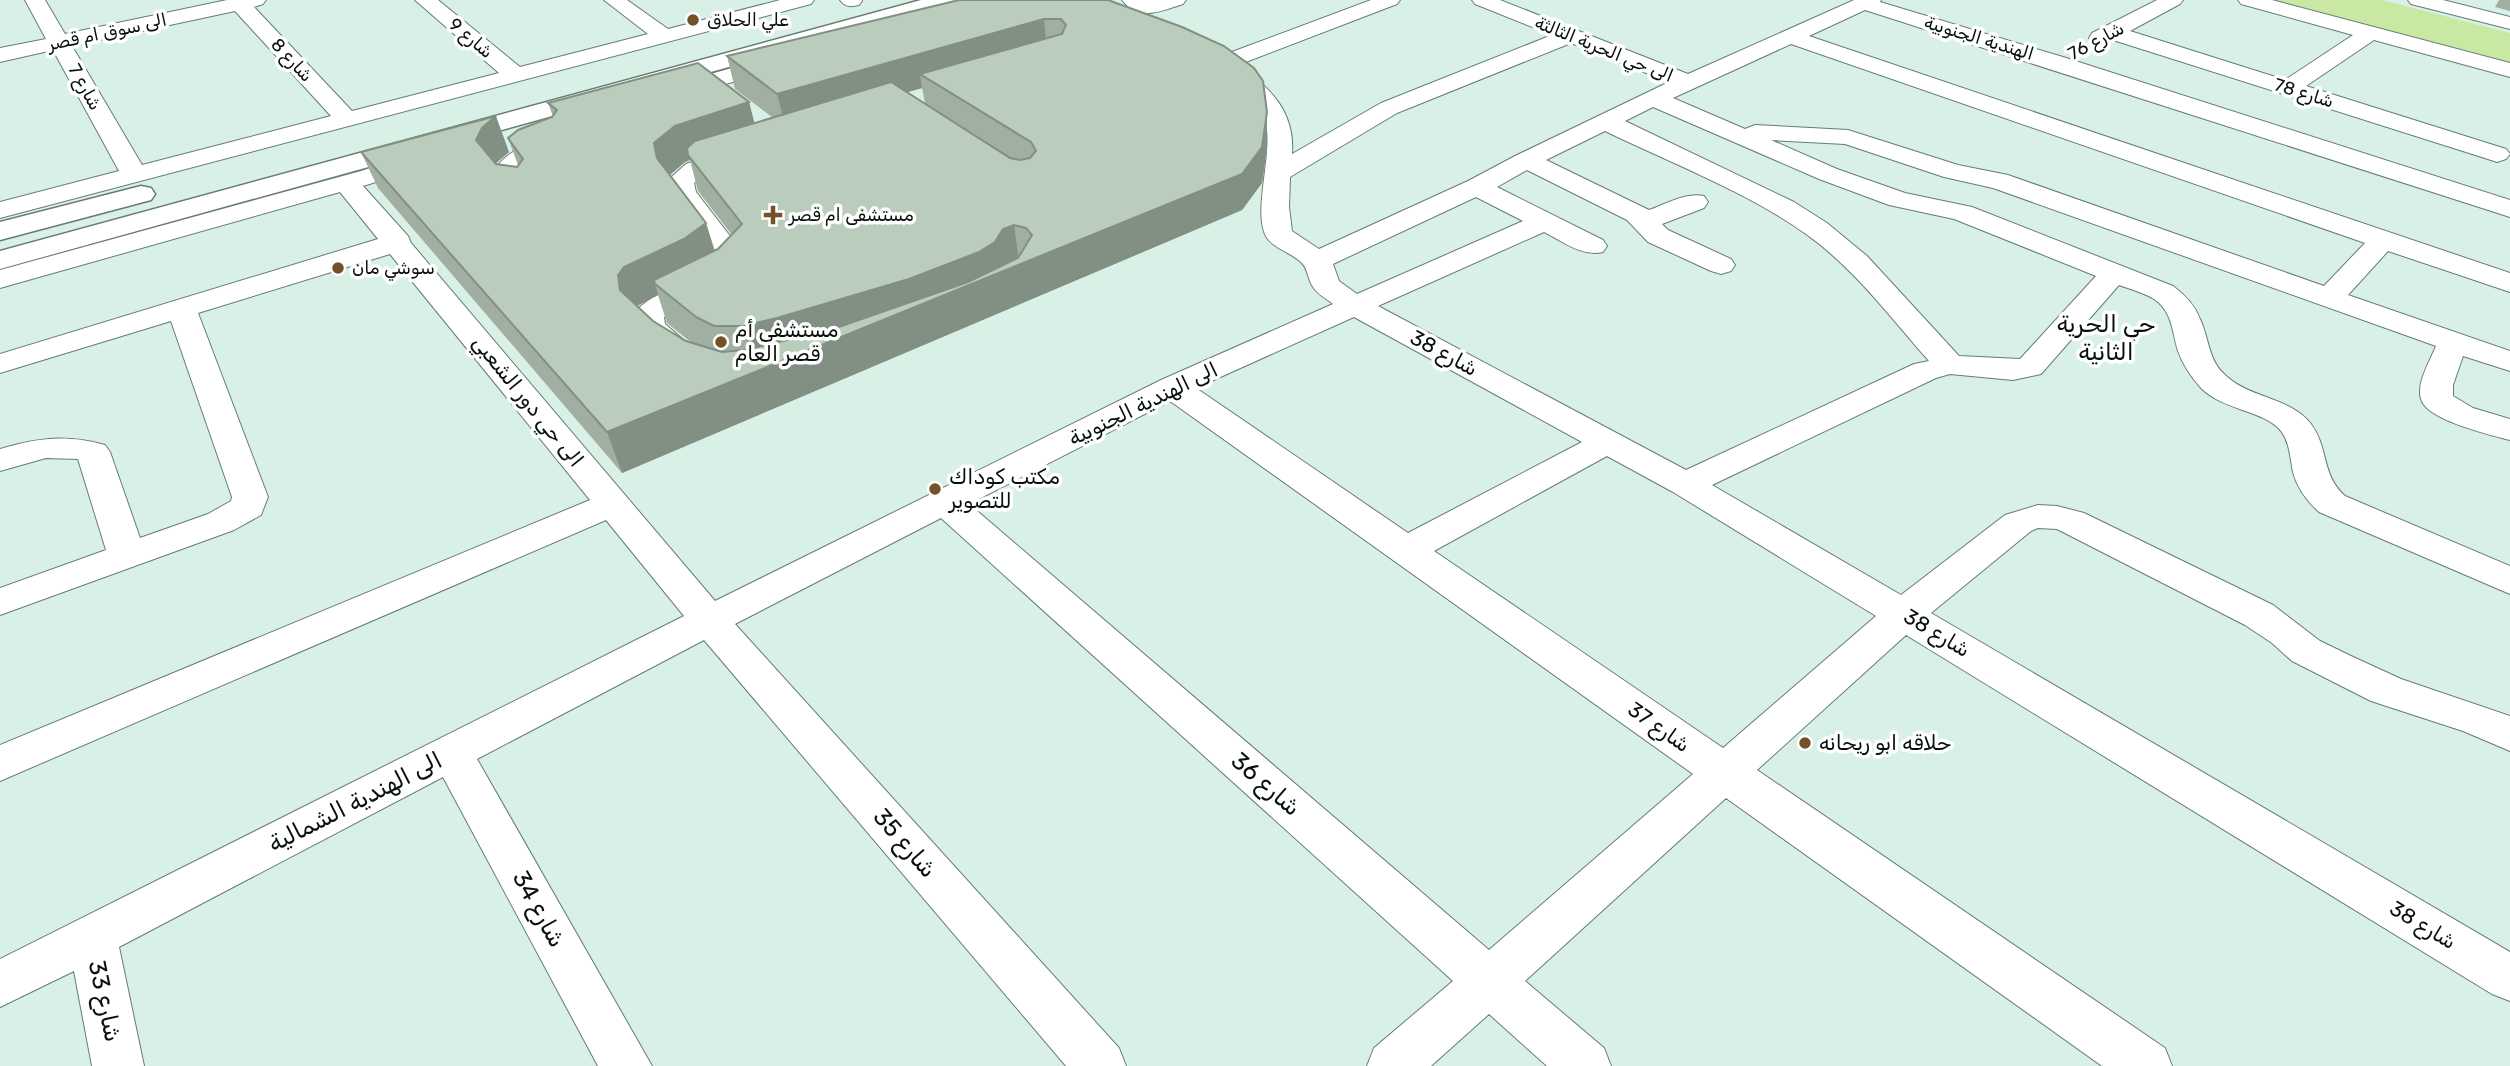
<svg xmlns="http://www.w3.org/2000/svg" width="2510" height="1066" font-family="Rubik,Cairo,sans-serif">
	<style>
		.green { fill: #c8e8a3 }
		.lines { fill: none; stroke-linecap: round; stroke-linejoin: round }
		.minor-casing { stroke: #667c72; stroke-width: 2 }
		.major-casing { stroke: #667c72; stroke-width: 3 }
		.minor { fill: #fff; fill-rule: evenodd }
		.major { fill: #fff; fill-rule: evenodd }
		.wall { fill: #a0afa1; fill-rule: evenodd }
		.shaded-wall { fill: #828f83 }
		.building { fill: #baccbb; stroke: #828f83; stroke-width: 2 }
		.poi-dot { fill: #735229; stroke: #fff; stroke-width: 2.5 }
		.labels { text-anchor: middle; stroke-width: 7; stroke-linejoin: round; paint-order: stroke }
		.far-poi-label { font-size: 18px; fill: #08100c; stroke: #fff; text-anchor: start }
		.far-street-label { font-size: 18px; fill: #08100c; stroke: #fff }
		.poi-label { font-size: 21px; fill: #08100c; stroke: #fff; text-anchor: start }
		.street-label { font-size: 21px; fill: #08100c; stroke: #fff }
		.quarter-label { font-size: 24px; fill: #08100c; stroke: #fff }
		.near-street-label { font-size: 24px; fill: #08100c; stroke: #fff }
	</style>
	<rect width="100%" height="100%" fill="#d8f0e5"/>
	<path class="green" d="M2264 0H2382L2510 33V65Z"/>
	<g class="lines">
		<g class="minor-casing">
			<path id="minor" d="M25 0H45L65 34 227 0H266L263 4 254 7 352 111 499 73 415 0H438L520 67 648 34 604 0H627L668 29 780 0H814L811 4 0 218V202L119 171 53 50 0 62V48L46 39ZM235 11 331 116 142 165 72 46Z
				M840 0H862V1L859 5C851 7 845 7 840 0Z
				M1122 0H1186L1183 4C1161 11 1139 22 1122 0Z
				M1371 0H1400L1397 4 1238 65C1271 88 1295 112 1292 154L1381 103 1552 35 1475 4 1472 0H1500L1688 74 1854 0H1881L1880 2 2063 57 2510 200V217L1865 10 1809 36 2510 273V292L2388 251 2348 295 2510 351V371L2463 356 2453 385V396L2473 408 2510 419V440C2491 435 2426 420 2421 399 2416 383 2430 361 2436 346L1993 188 1944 177 1845 144 1771 140 1837 169 1905 193 1972 207 2173 286C2185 295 2195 305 2200 319 2209 338 2208 358 2223 373 2248 399 2289 396 2311 424 2329 448 2321 475 2345 496L2510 566V594L2319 512C2307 501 2297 488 2293 472 2290 458 2290 443 2281 431 2264 410 2224 411 2201 388 2192 378 2183 365 2178 351 2172 332 2173 312 2154 299 2144 293 2130 289 2119 285L2041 374 2013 380 1950 374 1936 378 1712 485 1901 595 2005 515 2038 505 2057 506 2084 513 2273 605 2320 641 2351 656 2401 679 2510 716V751L2463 731 2371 701 2292 661 2272 643 2245 625 2057 529 2038 528 2031 531 1931 613 2510 952V1001L2492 994 1906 635 1757 770 2165 1048 2172 1066H2102L1726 798 1525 981 1604 1048 1611 1066H1547L1489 1014 1431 1066H1367L1374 1048 1453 981 941 518 735 624 1119 1048 1126 1066H1066L704 640 477 759 652 1066H598L443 777 119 947 144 1066H92L74 971 0 1007V959L684 616 606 520 0 781V745L590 500 390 254 198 313 268 497 261 515 234 530 0 615V588L106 550 78 459 46 458 0 471V449C37 438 67 434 105 445L110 452 140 538 208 514 231 501 232 497 171 321 0 373V354L378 239 340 192 0 288V270L361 171 370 168 379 171 383 176 379 181 363 186 408 236 411 243 715 601 1161 380 1333 304C1327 299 1317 294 1313 287 1308 280 1308 269 1302 263 1292 253 1275 249 1267 238 1251 213 1275 150 1265 120 1254 89 1225 86 1210 64L1213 59ZM1571 43 1669 82 1517 155 1468 181 1319 249 1292 231 1289 207 1290 177 1397 113ZM1791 44 2365 243 2324 286 2008 175 1958 165 1848 130 1755 125 1745 129 1673 98ZM1653 107 1819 179 1889 205 1954 219 2096 276 2020 359 1959 356 1867 256 1827 223 1794 202 1625 121ZM1605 131C1669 162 1749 193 1806 234 1854 268 1890 317 1929 361L1914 364 1686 470 1378 306 1544 232C1562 241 1582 257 1603 252L1607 246 1603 240 1497 187 1527 170 1627 220 1648 242 1711 271 1721 274 1731 271 1735 265 1731 259 1668 230 1662 224 1704 208 1708 202 1704 196C1686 192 1666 204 1649 210L1546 160ZM1476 197 1523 221 1357 294 1339 281 1333 264ZM1354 317 1582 442 1408 533 1196 388ZM1170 401 1693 774 1489 950 969 504ZM1607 456 1673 492 1876 616 1723 748 1434 551Z
				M2157 0H2183L2180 4 2130 31 2285 80 2353 35 2241 4 2238 0H2272L2510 63V77L2374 40 2306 86 2506 149 2510 154 2506 159 2497 162 2488 159 2113 40 2100 45 2092 43 2089 38 2092 33Z
				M2408 0H2443L2510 17V29L2411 4Z
				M778 55 786 57 789 62 786 67 672 99 664 97 660 92 664 87Z
				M562 136 571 138 574 143 571 148 531 162 518 174 534 195 530 201C510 206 503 189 492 174 507 147 534 142 562 136Z
				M741 146 750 149 754 154 750 159 704 174 694 183 696 192 750 262 728 285 664 317 665 324 696 351 691 358C666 364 635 339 634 314 651 289 698 285 721 261L670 193 667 181 686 164Z"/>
		</g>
		<g class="major-casing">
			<path id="major" d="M921 0H956L953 5 0 269V251Z
				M141 186 151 188 155 194 151 200 0 240V222Z"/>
		</g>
		<use href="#minor" class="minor"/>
		<use href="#major" class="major"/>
	</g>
	<path class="wall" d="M1108 0 1267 112V147L1262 183 1242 210 622 473 378 188 361 152H509L496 163 517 167 518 165 508 138 552 117 553 116 548 103 749 102 754 123 772 117 735 89 727 56ZM922 88 925 103 907 92ZM690 160 698 191 732 235 718 249 715 251 706 223 670 175 685 162ZM658 295 667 323 692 343 686 341 653 321 637 306Z
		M2499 0H2510V11L2495 7Z"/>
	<path class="shaded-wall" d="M1044 19 1047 51 920 74 922 88 786 128 777 94Z
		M749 102 758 137 688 155 690 160 685 162 665 179 657 158 654 143 675 126Z
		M1267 112V147L1262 183 1242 210 622 473 607 432 755 365 743 326 1014 225 1019 262Z
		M496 116 509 152 496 163 476 140 482 128Z
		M706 223 717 260 655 284 658 295 637 306 620 290 618 275 624 267Z"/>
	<path class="building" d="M959 0H1108L1182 27 1224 46 1254 68 1263 81 1267 112 1262 147 1242 174 607 432 361 152 496 116 482 128 476 140 496 164 517 167 523 159 508 138 518 130 552 117 557 110 548 103 698 63 749 102 675 126 654 143 657 158 706 223 684 239 624 267 618 275 620 290 653 321 686 341 722 352 745 350 833 329 968 282 1018 258 1032 235 1026 228 1014 225 1003 229 995 242 979 252 909 279 777 318 743 326H714L696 317 655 284 654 280 718 249 742 224 688 155 687 148 695 141 891 82 1010 158 1020 160 1030 158 1036 151 1031 142 920 74 1062 34 1066 25 1061 19H1044L777 94 727 56Z"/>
	<g class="poi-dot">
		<circle cx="693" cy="20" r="7"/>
		<path d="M769.5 204.5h7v7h7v7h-7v7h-7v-7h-7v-7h7z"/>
		<circle cx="338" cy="268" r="7"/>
		<circle cx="721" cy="342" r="7"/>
		<circle cx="935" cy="489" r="7"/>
		<circle cx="1805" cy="743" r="7"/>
	</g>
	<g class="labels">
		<g class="far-poi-label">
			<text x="707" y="26">علي الحلاق</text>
			<text x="789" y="221">مستشفى ام قصر</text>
			<text x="352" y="274">سوشي مان</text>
		</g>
		<g class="far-street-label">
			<text transform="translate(107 32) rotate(-12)" y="6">الى سوق ام قصر</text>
			<text transform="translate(471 38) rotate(40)" y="6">شارع 9</text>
			<text transform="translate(1979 38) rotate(17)" y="6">الهندية الجنوبية</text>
			<text transform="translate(2096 41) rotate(-28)" y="6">شارع 76</text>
			<text transform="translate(1604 49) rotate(22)" y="6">الى حي الحرية الثالثة</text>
			<text transform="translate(292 60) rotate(47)" y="6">شارع 8</text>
			<text transform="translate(85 87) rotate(61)" y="6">شارع 7</text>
			<text transform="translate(2304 93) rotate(17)" y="6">شارع 78</text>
		</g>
		<g class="poi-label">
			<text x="735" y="337">مستشفى أم<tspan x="735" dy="24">قصر العام</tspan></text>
			<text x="949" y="484">مكتب كوداك<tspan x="949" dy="24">للتصوير</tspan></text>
			<text x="1819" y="750">حلاقه ابو ريحانه</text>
		</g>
		<g class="street-label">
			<text transform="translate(1444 353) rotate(28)" y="7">شارع 38</text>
			<text transform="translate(528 401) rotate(51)" y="7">الى حي دور الشعبي</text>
			<text transform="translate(1143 404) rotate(-26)" y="7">الى الهندية الجنوبية</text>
			<text transform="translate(1937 633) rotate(31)" y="7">شارع 38</text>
			<text transform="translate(1659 727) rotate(35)" y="7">شارع 37</text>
			<text transform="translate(2423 925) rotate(31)" y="7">شارع 38</text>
		</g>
		<g class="quarter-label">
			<text x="2106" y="332">حي الحرية<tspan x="2106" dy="28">الثانية</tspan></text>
		</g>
		<g class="near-street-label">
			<text transform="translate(1266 784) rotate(41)" y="8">شارع 36</text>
			<text transform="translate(355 802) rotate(-27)" y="8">الى الهندية الشمالية</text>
			<text transform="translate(905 843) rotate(49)" y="8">شارع 35</text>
			<text transform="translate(539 909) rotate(61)" y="8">شارع 34</text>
			<text transform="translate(105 1001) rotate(78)" y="8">شارع 33</text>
		</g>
	</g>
</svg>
